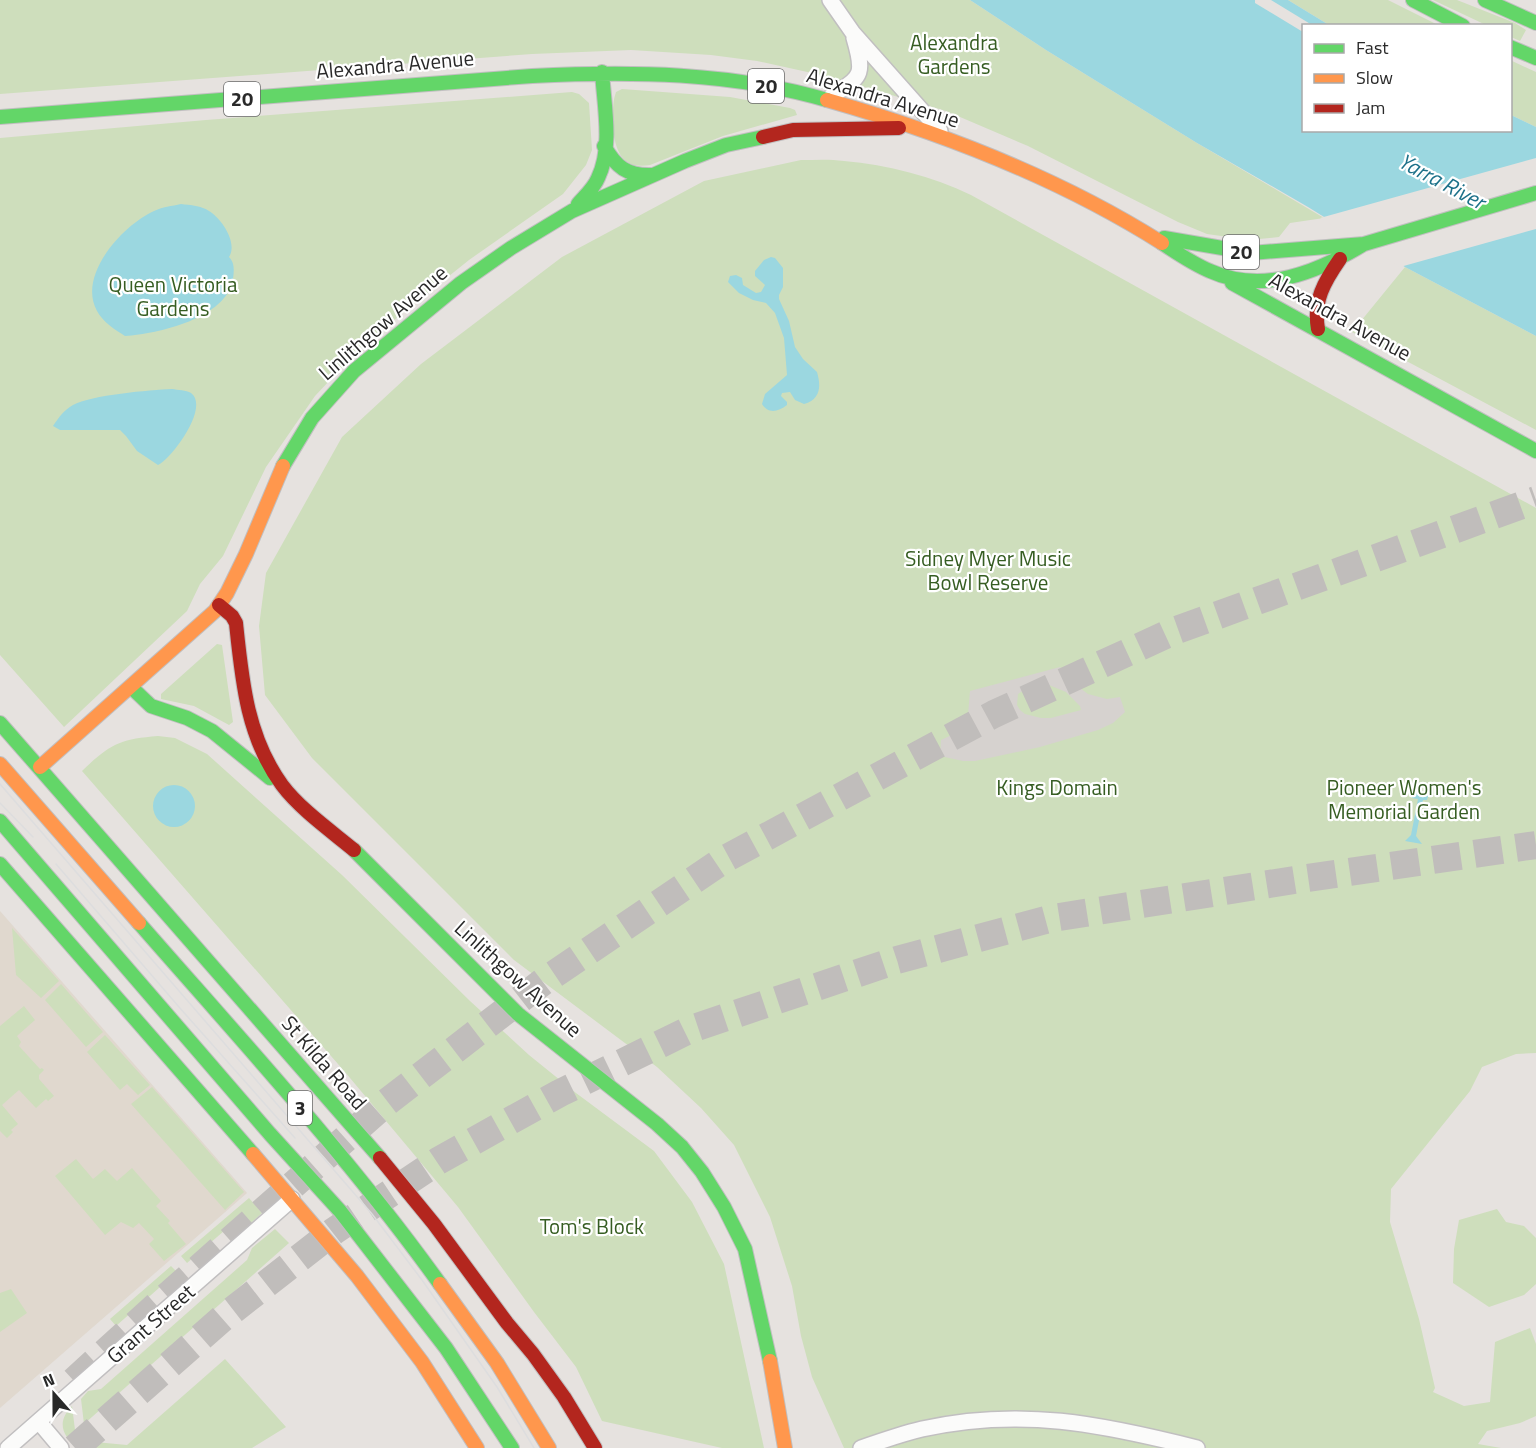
<svg xmlns="http://www.w3.org/2000/svg" width="1536" height="1448" font-family="'Titillium Web',sans-serif">
	<style>
		.education { fill: #e0d8ce }
		.green { fill: #cedebc }
		.plaza { fill: #d6d2cf; fill-rule: evenodd }
		.water { fill: #9bd7e0 }
		.pier { fill: #e6e2df }
		.lines { fill: none; stroke-linecap: round; stroke-linejoin: round }
		.highway-tunnel { stroke: #c0bdbb; stroke-width: 28; stroke-dasharray: 28 14; stroke-linecap: butt }
		.street-casing { stroke: #c1bfc0; stroke-width: 18 }
		.fast-casing { stroke: #c1bfc0; stroke-width: 16 }
		.slow-casing { stroke: #c1bfc0; stroke-width: 16 }
		.jam-casing { stroke: #c1bfc0; stroke-width: 16 }
		.street { stroke: #fbfbfa; stroke-width: 15 }
		.fast { stroke: #63d668; stroke-width: 14 }
		.slow { stroke: #ff974d; stroke-width: 14 }
		.jam { stroke: #b3261e; stroke-width: 14 }
		.tram { stroke: #ddddde; stroke-width: 1.5 }
		.labels { text-anchor: middle; stroke-width: 4.5; stroke-linejoin: round; paint-order: stroke }
		.shield { fill: #fff; stroke: #696969; stroke-width: 1.5 }
		.shield-label { font-size: 20px; font-weight: bold; fill: #292929 }
		.park-label { font-size: 21px; fill: #365d22; stroke: #fff }
		.street-label { font-size: 21px; fill: #292929; stroke: #fff }
		.water-label { font-size: 22px; font-style: italic; fill: #1d7189; stroke: #fff }
	</style>
	<rect width="100%" height="100%" fill="#e6e2df"/>
	<path class="education" d="M0 911 247 1193 0 1408Z"/>
	<path class="green" d="M0 0H970L1046 50 1197 143 1324 218 1290 223 1279 237 1249 240 1207 234 1178 222 1028 146 946 111 830 77 757 61 711 55 631 50 532 54 0 94Z
		M1288 0H1388L1438 25H1329Z
		M1433 0H1457L1515 23 1526 30 1520 41 1511 37 1510 26 1486 25Z
		M1510 60 1536 72V127L1511 115Z
		M622 89 730 97 790 108 795 110 797 115 723 136 650 165C617 171 613 142 613 116 613 108 613 100 616 92Z
		M572 92 579 94 589 103 592 150 586 165 563 194 469 260 363 345 315 396 266 467 223 556 200 584 187 611 64 727 0 655V138L206 120Z
		M801 160C815 160 830 159 844 161 888 165 932 176 971 195L1536 508V1053L1516 1054 1482 1067 1470 1091 1391 1189 1390 1222 1419 1319 1435 1388 1433 1392 1464 1406 1490 1402 1495 1342 1530 1328 1536 1344V1416L1520 1423 1487 1431 1478 1444 1501 1448H844L812 1377 801 1336 792 1286 770 1217 734 1145 701 1108 657 1067 514 960 312 758 265 695 259 626 266 573 342 437 421 364 562 257 704 181Z
		M1405 267 1536 336V430L1352 332Z
		M217 644 222 645 233 722 229 725 194 706 161 699V694Z
		M158 736 175 738 207 754 342 875 470 1001 529 1055 576 1093 654 1151 692 1202 724 1264 764 1448H722L602 1421 576 1367 534 1312 458 1207 345 1072 82 771C110 744 120 739 158 736Z
		M12 928 59 981 41 998 16 975Z
		M61 984 103 1032 86 1047 45 1000Z
		M24 1006 35 1020 17 1036 21 1042 19 1046 40 1069 42 1068 44 1070 39 1075V1079L54 1096 48 1101 46 1099 36 1108 19 1090 2 1105 18 1124 11 1130 13 1132 7 1138 0 1131V1026Z
		M105 1035 150 1085 138 1095 127 1084 120 1090 87 1052Z
		M152 1087 244 1192 225 1210 131 1104Z
		M76 1159 93 1179 105 1169 117 1181 132 1168 161 1201 156 1206 170 1221 168 1223 186 1244 164 1261 149 1244 154 1239 139 1223 133 1228 121 1222 105 1235 55 1176Z
		M249 1198 262 1213 240 1233 232 1224 187 1263 181 1256Z
		M1497 1209 1506 1222 1524 1226 1536 1238V1284L1524 1295 1489 1307 1453 1283 1454 1249 1459 1220Z
		M275 1229 289 1243 84 1424 81 1399 88 1391 101 1389 247 1260 252 1248Z
		M171 1266 177 1272 116 1326 110 1319Z
		M11 1289 27 1313 0 1332V1293Z
		M225 1359 286 1427 252 1448H95V1442L127 1445Z
		M72 1406 75 1430 67 1437C59 1426 63 1415 72 1406Z"/>
	<path class="plaza" d="M1060 667 1072 682 1088 694 1107 699 1120 697 1125 712 1113 723 1098 730 1040 747 975 761H963L940 756 941 740 956 733 968 715 970 691ZM1039 685H1049L1066 692 1080 706 1081 710 1051 718H1041L1025 714 1020 710 1017 705 1018 694 1024 690Z"/>
	<path class="water" d="M970 0H1288L1329 25 1304 26V130H1510L1511 115 1536 127V336L1405 267 1308 207 1197 143 1046 50Z
		M181 204C190 205 202 206 209 211 222 219 238 243 229 257 235 263 234 271 233 279 227 318 158 334 125 336 114 329 103 322 97 311 77 275 123 225 154 211 162 207 172 206 181 204Z
		M771 257 775 258 783 268V287L779 295V299L789 321 795 347 803 359 817 372C821 386 821 399 804 404L795 400 790 392 782 393 781 396 787 402V405C778 412 768 414 762 404L765 394 787 375 784 338 775 313 766 303 753 300 739 293 728 282 730 276 736 275 742 278 743 285 756 293 761 292 765 285 755 276V271L764 260Z
		M172 389C178 390 186 390 191 393 210 407 172 458 158 465L137 451 126 436 120 430H60L53 426C59 417 64 410 73 405 91 395 150 390 172 389Z
		M153 806a21 21 0 1 1 42 0a21 21 0 1 1-42 0Z
		M1414 791 1429 793 1427 800H1423L1416 836 1422 844 1405 841 1411 835 1418 799 1412 798Z"/>
	<path class="pier" d="M1255 0H1271L1312 25 1304 26 1303 32 1255 3Z
		M1536 158V229L1400 267 1320 218Z"/>
	<g class="lines">
		<path class="highway-tunnel" d="M74 1381 155 1307 387 1102 544 981 725 859 994 714 1174 631 1536 500
			M75 1448 224 1317 334 1231 438 1161 560 1093 691 1029 897 960 1053 918 1307 878 1536 845"/>
		<g class="street-casing">
			<path id="street" d="M830 0 853 33 940 131
				M828 99C860 76 866 79 854 38
				M39 1422 61 1448
				M8 1448 292 1199
				M861 1448C881 1441 901 1434 922 1429 1020 1407 1102 1424 1197 1448"/>
		</g>
		<g class="fast-casing">
			<path id="fast" d="M1413 0 1463 26
				M1485 0 1536 23
				M1510 47 1536 58
				M0 117 532 76C630 71 731 72 827 100
				M604 146C616 167 627 176 652 175
				M578 204C585 196 594 188 598 178 613 147 604 105 602 72
				M1164 238 1251 253 1364 244 1536 193
				M1162 243C1177 253 1193 264 1210 271 1263 295 1318 272 1364 244
				M1232 283 1536 451
				M283 466 312 418 354 371 461 283 511 248 572 211 685 161 726 145 763 137
				M131 687 151 706 187 718 212 731 270 778
				M0 723 380 1158
				M0 821 270 1134 340 1211 446 1348 512 1448
				M354 850 518 1014 657 1124 682 1147 702 1172 724 1207 745 1249 770 1361
				M0 864 253 1154
				M139 923C242 1041 349 1157 440 1284"/>
		</g>
		<g class="slow-casing">
			<path id="slow" d="M827 100C943 133 1059 178 1162 243
				M0 764 139 923
				M40 767 215 611 227 593 246 554 283 466
				M253 1154 357 1276 422 1362 477 1448
				M440 1284 497 1363 549 1448
				M770 1361 785 1448"/>
		</g>
		<g class="jam-casing">
			<path id="jam" d="M763 137 793 130 899 128
				M1318 329C1313 301 1324 282 1340 259
				M219 605 232 616 236 623C242 681 247 737 282 785 300 809 331 831 354 850
				M380 1158 434 1224 507 1323 533 1354 564 1397 595 1448"/>
		</g>
		<use href="#street" class="street"/>
		<use href="#fast" class="fast"/>
		<use href="#slow" class="slow"/>
		<use href="#jam" class="jam"/>
		<path class="tram" d="M0 784 372 1214 422 1280 497 1387 534 1448
			M0 803 33 837
			M56 864 179 1007 295 1138"/>
	</g>
	<g class="labels">
		<g class="shield">
			<rect x="748" y="69" width="36" height="34" rx="4.5"/>
			<rect x="224" y="82" width="36" height="34" rx="4.5"/>
			<rect x="1223" y="235" width="36" height="34" rx="4.5"/>
			<rect x="288" y="1091" width="24" height="34" rx="4.5"/>
		</g>
		<g class="shield-label">
			<text x="766" y="93">20</text>
			<text x="242" y="106">20</text>
			<text x="1241" y="259">20</text>
			<text x="300" y="1115">3</text>
		</g>
		<g class="park-label">
			<text x="954" y="50">Alexandra<tspan x="954" dy="24">Gardens</tspan></text>
			<text x="173" y="292">Queen Victoria<tspan x="173" dy="24">Gardens</tspan></text>
			<text x="988" y="566">Sidney Myer Music<tspan x="988" dy="24">Bowl Reserve</tspan></text>
			<text x="1057" y="795">Kings Domain</text>
			<text x="1404" y="795">Pioneer Women's<tspan x="1404" dy="24">Memorial Garden</tspan></text>
			<text x="592" y="1234">Tom's Block</text>
		</g>
		<g class="street-label">
			<text transform="translate(395 65) rotate(-5)" y="7">Alexandra Avenue</text>
			<text transform="translate(883 98) rotate(17)" y="7">Alexandra Avenue</text>
			<text transform="translate(1340 317) rotate(29)" y="7">Alexandra Avenue</text>
			<text transform="translate(383 323) rotate(-41)" y="7">Linlithgow Avenue</text>
			<text transform="translate(518 979) rotate(42)" y="7">Linlithgow Avenue</text>
			<text transform="translate(324 1063) rotate(49)" y="7">St Kilda Road</text>
			<text transform="translate(151 1324) rotate(-41)" y="7">Grant Street</text>
		</g>
		<g class="water-label">
			<text transform="translate(1442 181) rotate(28)" y="8">Yarra River</text>
		</g>
	</g>
	<rect x="1302" y="24" width="210" height="108" fill="#ffffff" stroke="#a9a9a9" stroke-width="1.5"/>
	<rect x="1314" y="44" width="30" height="9" fill="#63d668" stroke="#a9a9a9" stroke-width="1.5"/>
	<text x="1356" y="54" font-size="18" fill="#292929">Fast</text>
	<rect x="1314" y="74" width="30" height="9" fill="#ff974d" stroke="#a9a9a9" stroke-width="1.5"/>
	<text x="1356" y="84" font-size="18" fill="#292929">Slow</text>
	<rect x="1314" y="104" width="30" height="9" fill="#b3261e" stroke="#a9a9a9" stroke-width="1.5"/>
	<text x="1356" y="114" font-size="18" fill="#292929">Jam</text>
	<g transform="translate(54 1394) rotate(339)" stroke="#ffffff" stroke-width="4.5" paint-order="stroke">
	<path d="M0-4.5L10 22L0 15L-10 22Z" fill="#292929"/>
	<text y="-9" font-size="16" font-weight="bold" text-anchor="middle" fill="#292929">N</text>
	</g>
</svg>
